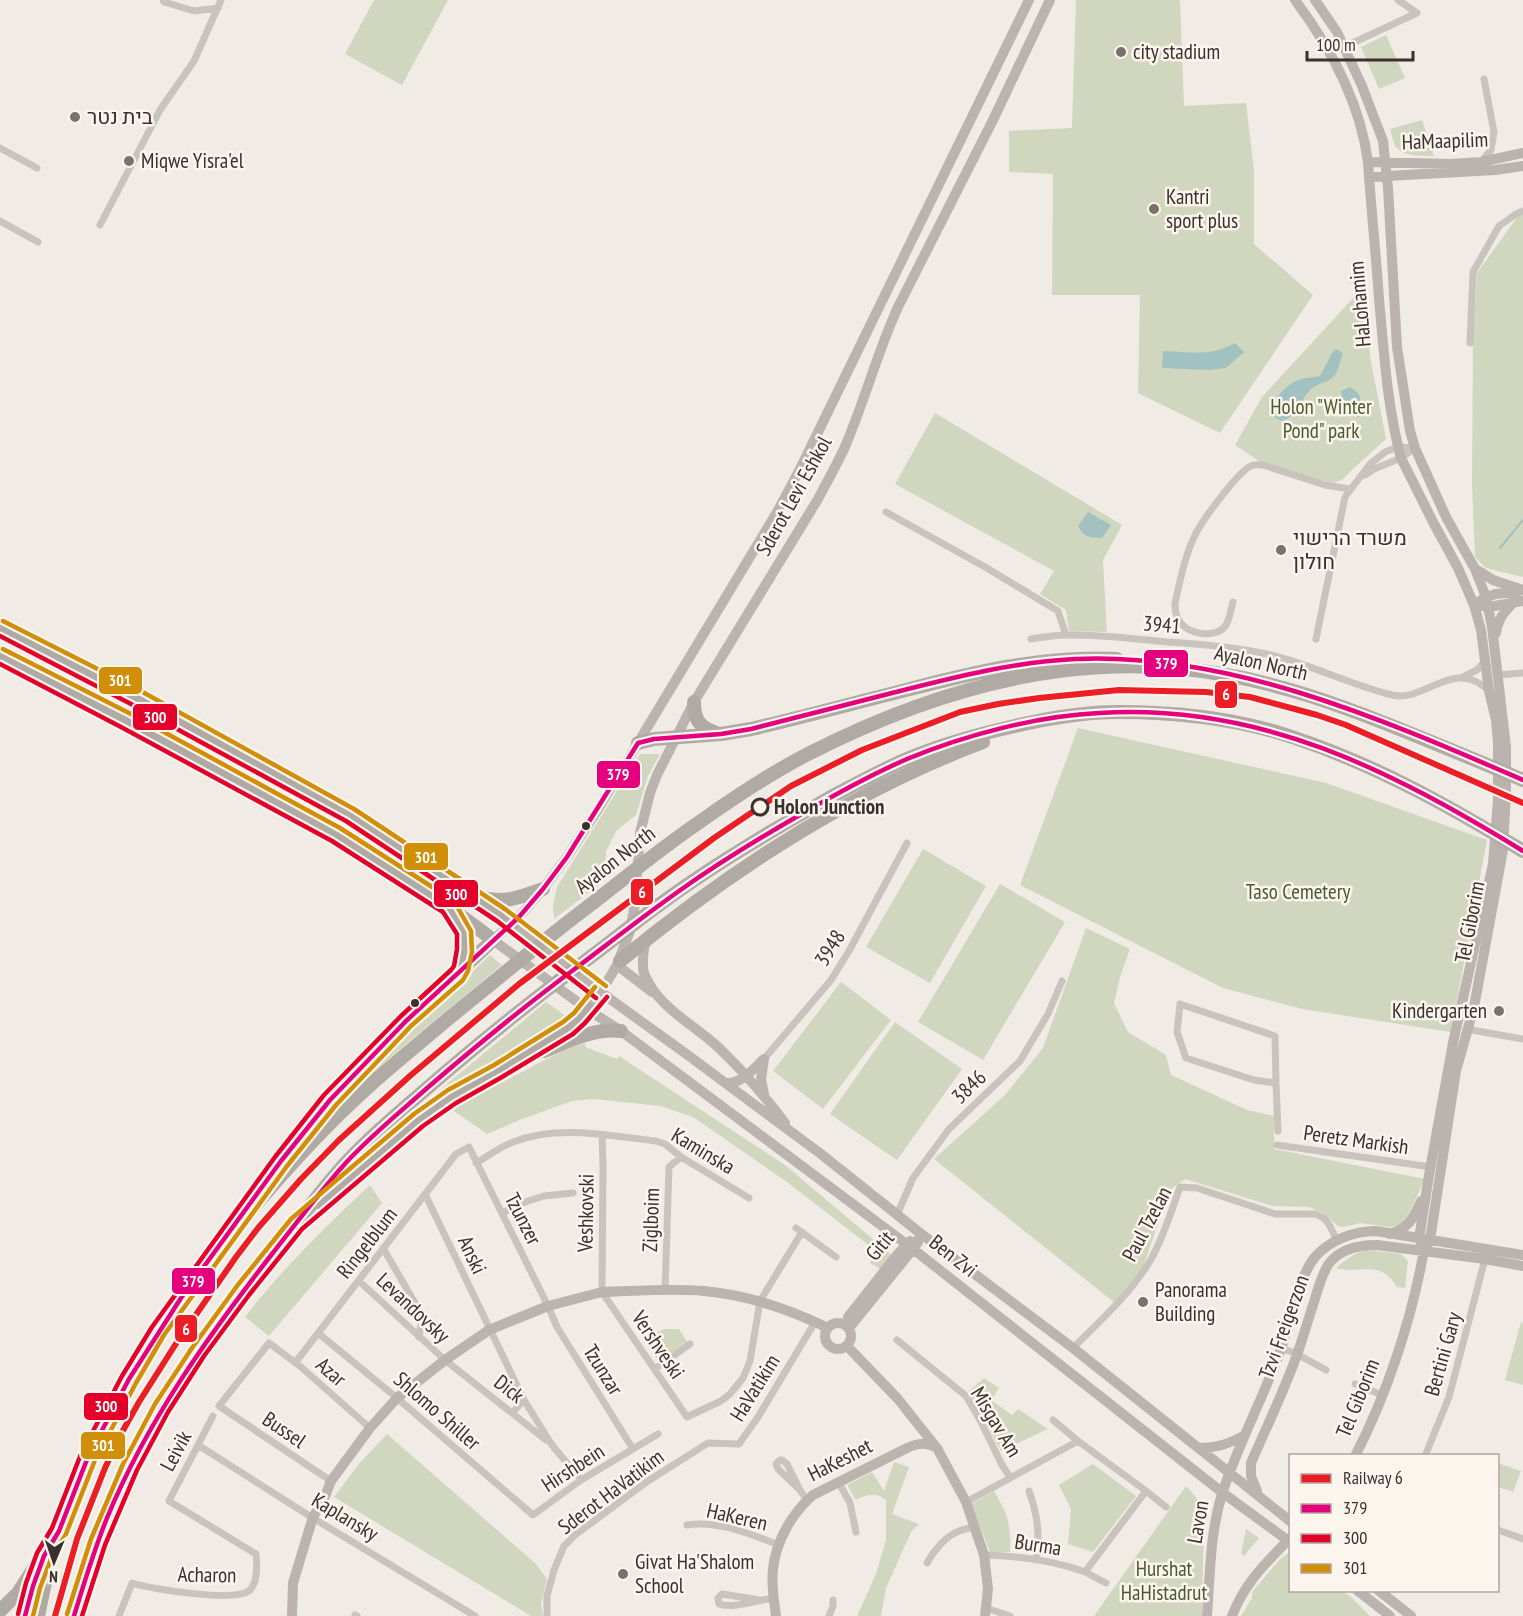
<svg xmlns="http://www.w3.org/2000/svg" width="1523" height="1616" font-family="'PT Sans Narrow',Heebo,sans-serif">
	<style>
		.green { fill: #d1d6bf }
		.water { fill: #a1c2c1 }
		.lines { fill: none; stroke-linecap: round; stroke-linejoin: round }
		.stream { stroke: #a1c2c1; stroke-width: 2 }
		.street { stroke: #c9c3be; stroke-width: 7 }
		.secondary { stroke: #bab3ae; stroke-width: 10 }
		.highway { stroke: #afaaa4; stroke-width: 14 }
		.bus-1-casing { stroke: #fbf5ee; stroke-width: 9 }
		.bus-2-casing { stroke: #fbf5ee; stroke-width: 9 }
		.bus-3-casing { stroke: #fbf5ee; stroke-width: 9 }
		.bus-1 { stroke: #e5007d; stroke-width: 4.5 }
		.bus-2 { stroke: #e4002b; stroke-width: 4.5 }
		.bus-3 { stroke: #d18e09; stroke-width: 4.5 }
		.rail-1-casing { stroke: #fbf5ee; stroke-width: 10 }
		.rail-1 { stroke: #ed1d26; stroke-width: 6 }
		.poi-dot { fill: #7a716c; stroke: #fbf5ee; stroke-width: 2 }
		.stop-dot { fill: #fbf5ee; stroke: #3b302b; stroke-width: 3 }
		.bus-dot { fill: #3b302b; stroke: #fbf5ee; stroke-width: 2 }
		.labels { text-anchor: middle; stroke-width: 5; stroke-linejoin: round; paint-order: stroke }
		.poi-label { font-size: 21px; fill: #3b302b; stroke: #fbf5ee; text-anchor: start }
		.street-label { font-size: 21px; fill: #3b302b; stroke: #fbf5ee }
		.park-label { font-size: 21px; fill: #4a5a2e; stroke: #fbf5ee }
		.stop-label { font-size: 21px; font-weight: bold; fill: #3b302b; stroke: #fbf5ee; text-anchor: start }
		.line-badge { stroke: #fbf5ee; stroke-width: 2 }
		.badge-label { font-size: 16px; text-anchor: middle; font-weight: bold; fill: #fff }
	</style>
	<rect width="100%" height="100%" fill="#f0ebe5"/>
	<path class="green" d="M374 0H448L402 85 345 54Z
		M1076 0H1180L1184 106 1246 103 1254 170V244L1313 295 1220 433 1138 393 1140 295H1052L1053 174 1009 172V131L1072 128Z
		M1386 35 1405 78 1379 89 1361 47Z
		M1422 120 1434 156C1423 156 1406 157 1397 148 1393 144 1392 135 1390 129Z
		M1523 214V577L1486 568 1475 557 1472 484 1473 343 1477 273 1518 216Z
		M1366 266 1370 357 1386 439 1353 469 1342 480 1333 483 1311 478 1259 461 1235 445 1262 397 1354 297Z
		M935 413 1122 525 1103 560 1107 632 1069 631 1066 610 1040 594 1054 571 895 484Z
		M1078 728 1326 783 1487 840 1451 1032 1302 1009 1223 988 1020 885Z
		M640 754H660L648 776 636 815 617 830 606 851 605 880 554 919 553 906 557 887Z
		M923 849 986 886 930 983 866 947Z
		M1000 884 1065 922 983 1060 918 1022Z
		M1086 928 1130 949 1120 977 1114 1003 1128 1032 1166 1055 1171 1075 1247 1110 1274 1116V1149L1425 1179 1409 1213 1405 1220 1397 1226 1390 1227 1360 1223 1344 1227 1338 1226 1321 1212 1309 1207 1273 1206 1185 1179 1170 1190 1143 1267 1115 1303 934 1159 1005 1095 1043 1048Z
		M490 955 502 965 394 1054 334 1110 402 1039Z
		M841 982 891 1020 823 1109 773 1071Z
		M546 1002 566 1016 540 1035 448 1093 389 1137 388 1133Z
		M895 1022 962 1069 897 1160 830 1114Z
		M585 1043V1047L617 1059 619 1056 785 1165 893 1256 882 1270 870 1263 875 1250 787 1182 693 1117 660 1106 594 1099 572 1101 522 1119 487 1134 451 1109 566 1049Z
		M370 1185 382 1203 269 1336 245 1317C282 1269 326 1226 370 1185Z
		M1367 1250 1401 1254 1408 1261 1405 1288 1397 1287C1380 1259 1361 1273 1337 1269V1267C1346 1260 1355 1252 1367 1250Z
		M1521 1322 1523 1323V1385L1505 1380Z
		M665 1329H679L687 1342 659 1362 642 1338Z
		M984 1378 999 1388 991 1400 1012 1415 1018 1409 1048 1429 1001 1451 968 1392Z
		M387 1434 536 1564 547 1579 541 1604 543 1616H531L334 1497 358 1465Z
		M894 1462 909 1467 892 1514 919 1524 911 1532 886 1588 881 1616H857L876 1574 886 1540V1500C877 1492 866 1494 856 1500L847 1485 872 1472 884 1491Z
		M1498 1463 1521 1471 1513 1492 1498 1487Z
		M1093 1464 1136 1496 1093 1552 1068 1544 1071 1509 1059 1485Z
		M1186 1486C1194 1495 1202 1502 1204 1515L1202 1616H1094Z
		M994 1491C1008 1515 1011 1523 1010 1552H990L971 1504Z
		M1246 1529 1259 1538 1244 1556 1241 1554Z
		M1287 1554H1290V1590L1342 1591 1351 1597 1370 1616H1241L1252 1598V1592L1280 1559Z"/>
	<path class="water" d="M1235 343 1244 352 1226 368 1209 370 1162 368 1163 351C1191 352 1210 357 1235 343Z
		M1336 349 1343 353C1340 360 1339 370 1334 376 1328 383 1317 383 1310 390 1301 400 1295 418 1282 421L1271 415 1268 409C1274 399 1289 382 1301 379 1307 377 1314 378 1320 376L1332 353Z
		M1350 387 1359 394 1363 414 1357 417 1342 399 1341 391Z
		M1088 512 1111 525 1102 538C1090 537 1084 538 1078 526Z"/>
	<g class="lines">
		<path class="stream" d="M1500 548 1523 520"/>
		<path class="street" d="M163 0 164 2 194 11 218 8
			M1344 47 1417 13 1398 0
			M0 148 37 168
			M1481 162 1491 150 1494 132 1484 79
			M0 221 38 242
			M100 225 160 110 194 61 221 0
			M1470 343 1473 272 1499 226 1516 214 1523 211
			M1365 475 1374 469 1401 458 1415 448
			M886 512 985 567 1058 611 1066 635
			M1233 602C1231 609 1230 618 1226 625 1217 639 1189 635 1180 622 1176 617 1175 611 1175 604 1180 580 1185 555 1196 533 1204 518 1236 475 1249 467 1254 464 1258 464 1263 465L1325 485 1350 489
			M1031 639C1043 637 1055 635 1067 635 1101 634 1134 639 1167 642 1201 644 1237 647 1271 655 1312 665 1351 685 1392 695 1425 703 1454 656 1489 691
			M1316 639 1345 497 1370 464 1385 452 1398 447 1415 448
			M1497 675 1523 673
			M1463 677 1477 670 1485 661
			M1466 1029 1523 1039
			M764 1059 831 980 849 951 907 843
			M1276 1083 1275 1036 1180 1004 1177 1032 1186 1058 1254 1080 1276 1083 1278 1131
			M602 1135 603 1166 602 1292 687 1417 721 1401 730 1394 743 1378 750 1361 760 1301 802 1232
			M1277 1145 1431 1167
			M476 1163C488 1156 500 1147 513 1142 560 1124 608 1136 656 1141L665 1144 681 1157 749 1198
			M425 1194 524 1400 552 1445 581 1480
			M502 1213 525 1202 544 1196 573 1193
			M897 1215 913 1178 949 1129 1020 1061 1048 1014 1062 981
			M796 1228 836 1257
			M383 1248 415 1303 422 1318 419 1337
			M359 1281 445 1360 546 1440
			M665 1290 669 1167 681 1157
			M318 1333 397 1398 533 1515 581 1480 658 1434
			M897 1340 966 1396 980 1420 1002 1465 1010 1477
			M1073 1348C1100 1321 1130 1294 1150 1261 1163 1239 1171 1212 1180 1187L1197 1188 1275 1214H1316L1325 1219 1330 1226 1337 1241
			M1281 1348 1297 1354 1326 1370
			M295 1363 456 1154 469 1147 548 1306 557 1327 633 1449
			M655 1369 690 1344
			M1355 1384 1382 1395
			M512 1413 524 1400
			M198 1445 308 1515 475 1616
			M1425 1456 1449 1397 1485 1259
			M331 1481 219 1406 269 1343 301 1367 370 1428
			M839 1483 850 1503 856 1532
			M800 1490 787 1464 782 1460H780L776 1464 778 1469 800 1490 807 1500
			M1029 1491C1038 1517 1040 1533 1036 1560
			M1146 1491 1166 1507
			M966 1502 1078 1441 1053 1420
			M687 1525C718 1520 750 1534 779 1545
			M1498 1530 1523 1539
			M984 1555C1018 1556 1053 1560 1085 1572L1146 1491 1078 1441
			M927 1563C934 1550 946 1536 959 1531 964 1529 969 1528 974 1527
			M1085 1572 1106 1583
			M760 1600 722 1594 718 1598 719 1604C732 1609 759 1600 774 1598
			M986 1608 1010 1616
			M355 1615 357 1616
			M119 1616 132 1583C151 1589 237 1603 250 1590 258 1582 257 1564 256 1554L169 1501 213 1416
			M547 1616V1596L554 1570 564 1546 575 1535 648 1481 708 1443 739 1444 758 1417 815 1322
			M829 1616 833 1606V1600"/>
		<path class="secondary" d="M1029 0 800 469 777 512 600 806 567 857 543 889 519 917 493 940 587 1009 621 1031 696 1087 913 1249 1223 1493 1290 1542
			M1295 0C1331 48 1360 101 1368 162 1371 208 1376 254 1379 299 1384 352 1387 406 1401 458L1433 522 1458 568 1474 605 1481 630 1489 691 1496 720 1498 743V800L1493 864 1453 1043 1429 1175 1419 1239 1424 1250
			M1315 0 1337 32 1362 86 1383 141 1388 188 1397 347 1410 431 1415 448 1446 517 1475 569 1486 597 1492 627 1506 747V792L1503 850 1474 1007 1456 1071 1430 1240 1424 1250C1412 1318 1387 1395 1355 1456
			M1368 162 1450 164 1481 162 1523 153
			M1369 177 1495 170 1523 166
			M1477 570 1493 580 1523 590
			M1481 600 1495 594 1518 592
			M1482 606 1489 607 1523 601
			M1496 633C1498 619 1504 612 1514 602
			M512 923 610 999 685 1053 821 1154 920 1233 1073 1348 1290 1521
			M645 941C644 951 641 963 644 973 656 1006 693 1024 718 1047 742 1070 765 1096 785 1123
			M617 965 652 992
			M587 1009 601 992 617 965 630 931 635 904 640 833 650 793 657 775 694 702 818 499C827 482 836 466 844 449 864 403 877 353 898 307L993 120 1050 0
			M764 1059 761 1079 764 1094
			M726 1083C742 1084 753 1069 764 1059
			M1390 1234C1409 1228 1413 1219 1421 1201
			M848 1317 897 1255 910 1241
			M825 1336a13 13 0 1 1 26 0a13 13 0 1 1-26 0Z
			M849 1328 913 1249 918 1242 920 1233
			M847 1346 898 1399 936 1447
			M1199 1448C1217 1448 1230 1444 1245 1435
			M1257 1491 1251 1476V1463C1267 1426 1285 1389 1298 1352 1304 1334 1309 1317 1315 1299 1318 1288 1322 1275 1328 1265 1339 1249 1360 1245 1377 1245L1485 1259 1523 1266
			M1357 1590 1390 1616
			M1378 1590 1411 1616
			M292 1616 293 1583 313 1517 324 1499 331 1481 370 1428 397 1398 445 1360 489 1330 548 1306 602 1292C636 1291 670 1288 704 1291 748 1295 789 1309 828 1328
			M776 1616C774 1601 771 1584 773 1569 776 1541 792 1513 813 1495L907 1448C918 1443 926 1442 937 1448L966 1502 984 1555 988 1589 985 1616
			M1207 1616C1210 1575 1210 1533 1222 1494 1238 1444 1264 1397 1282 1346 1290 1322 1299 1276 1315 1257 1330 1240 1354 1231 1376 1231L1523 1255
			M1232 1616C1245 1582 1266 1563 1290 1538"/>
		<path class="highway" d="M0 628 135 697 350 815 512 923
			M0 656C80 697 159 739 238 782 326 829 414 878 493 940 413 1015 333 1089 268 1178
			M694 702C694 722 701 728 719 734
			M638 743 654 739 721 734 751 729C803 717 854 703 906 690 975 672 1045 655 1117 659
			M480 898C507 903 518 898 543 889
			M454 914C467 933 470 950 459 971
			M620 961C729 871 850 792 983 742
			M544 1051C568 1041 594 1028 621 1031
			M321 1203 418 1120 452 1097 559 1035 574 1023 587 1009
			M0 1611 18 1593 52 1540
			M25 1616 33 1586 38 1573
			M38 1616C44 1588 49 1558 59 1531 63 1519 68 1507 73 1495 116 1383 181 1290 259 1201 293 1161 328 1123 367 1088 393 1064 421 1042 448 1019 491 984 533 949 577 915 618 884 658 850 701 821 735 797 771 773 808 754 888 713 976 681 1066 670 1117 664 1170 665 1221 674 1282 684 1340 705 1397 728 1439 745 1481 762 1523 780
			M74 1616C109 1477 189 1357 278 1247 299 1220 320 1192 343 1166 370 1136 402 1110 433 1083 476 1046 520 1010 565 976 598 952 630 926 663 902 716 863 774 829 831 797 856 784 881 770 907 759 942 744 979 734 1015 726 1049 718 1084 712 1118 712 1176 712 1240 719 1295 738 1376 765 1451 807 1523 851"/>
		<g class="bus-1-casing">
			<path id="bus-1" d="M25 1616 33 1586 44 1556 59 1531 88 1457 129 1379 181 1298 281 1161 330 1100 406 1021 519 917 543 889 567 857 638 743 654 739 721 734 751 729C799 717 848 704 896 692 955 677 1014 662 1075 659 1230 652 1384 720 1523 780
				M74 1616C84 1583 94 1550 107 1518 147 1421 208 1336 272 1254 295 1225 318 1194 343 1166 368 1138 398 1114 426 1089 476 1046 527 1004 580 965 613 940 645 915 679 891 717 864 758 839 798 816 834 795 870 775 907 759 965 735 1037 716 1099 713 1260 703 1390 770 1523 851"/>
		</g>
		<g class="bus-2-casing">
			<path id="bus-2" d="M0 636 131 704 346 821 497 921 596 998
				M0 664 121 727 332 841 443 912 457 934V949L454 966 451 970 401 1016 324 1095 275 1157 152 1327 122 1376 81 1454 52 1528 37 1553 26 1583 18 1614
				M82 1616 105 1545 137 1470 168 1412 204 1356 249 1295 302 1229 423 1126 456 1103 502 1077 573 1034 585 1023 607 997"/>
		</g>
		<g class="bus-3-casing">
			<path id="bus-3" d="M3 621 139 690 354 809 505 909 606 986
				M3 649 129 713 340 828 454 901 471 931 472 952 468 971 463 980 411 1026 336 1105 287 1166 164 1335 136 1383 95 1460 66 1534 51 1559 40 1588 33 1616
				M67 1614 91 1539 123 1464 155 1404 192 1348 237 1286 291 1219 414 1114 448 1090 494 1065 563 1022 574 1013 595 987"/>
		</g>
		<use href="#bus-1" class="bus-1"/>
		<use href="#bus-2" class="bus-2"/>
		<use href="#bus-3" class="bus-3"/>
		<g class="rail-1-casing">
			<path id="rail-1" d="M55 1616 77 1539 105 1468 121 1434 139 1402 177 1342 236 1257 258 1228 301 1179 339 1140 411 1075 519 984 714 838 791 786 862 750 960 712 998 704 1039 698 1119 690 1206 692 1250 697 1317 715 1346 725 1523 803"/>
		</g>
		<use href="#rail-1" class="rail-1"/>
	</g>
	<g class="poi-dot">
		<circle cx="1121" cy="52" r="6"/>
		<circle cx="75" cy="117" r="6"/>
		<circle cx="129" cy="161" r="6"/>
		<circle cx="1154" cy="209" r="6"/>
		<circle cx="1281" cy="550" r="6"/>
		<circle cx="1499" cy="1011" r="6"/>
		<circle cx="1143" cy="1302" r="6"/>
		<circle cx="623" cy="1574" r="6"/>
	</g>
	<circle class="stop-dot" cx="760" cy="807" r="8"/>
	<g class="bus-dot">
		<circle cx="586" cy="826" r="5"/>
		<circle cx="415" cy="1003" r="5"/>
	</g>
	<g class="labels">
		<g class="poi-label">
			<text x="1133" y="59">city stadium</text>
			<text x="87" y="124">בית נטר</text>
			<text x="141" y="168">Miqwe Yisra'el</text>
			<text x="1166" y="204">Kantri<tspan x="1166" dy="24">sport plus</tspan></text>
			<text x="1293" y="545">משרד הרישוי<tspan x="1293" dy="24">חולון</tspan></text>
			<text x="1487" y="1018" text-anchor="end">Kindergarten</text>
			<text x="1155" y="1297">Panorama<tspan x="1155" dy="24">Building</tspan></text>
			<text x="635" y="1569">Givat Ha'Shalom<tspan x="635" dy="24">School</tspan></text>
		</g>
		<g class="street-label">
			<text transform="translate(1445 141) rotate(-2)" y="7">HaMaapilim</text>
			<text transform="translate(1360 304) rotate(-95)" y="7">HaLohamim</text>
			<text transform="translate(794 496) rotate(-61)" y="7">Sderot Levi Eshkol</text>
			<text transform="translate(1162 625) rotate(5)" y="7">3941</text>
			<text transform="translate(1261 663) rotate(13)" y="7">Ayalon North</text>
			<text transform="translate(615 860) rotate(-38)" y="7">Ayalon North</text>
			<text transform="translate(1470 922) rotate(-79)" y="7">Tel Giborim</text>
			<text transform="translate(830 948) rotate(-58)" y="7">3948</text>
			<text transform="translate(969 1087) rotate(-44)" y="7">3846</text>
			<text transform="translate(1356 1140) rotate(8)" y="7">Peretz Markish</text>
			<text transform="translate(703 1151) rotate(31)" y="7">Kaminska</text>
			<text transform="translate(586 1213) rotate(-89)" y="7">Veshkovski</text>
			<text transform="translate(523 1219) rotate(63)" y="7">Tzunzer</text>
			<text transform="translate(651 1220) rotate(-88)" y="7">Ziglboim</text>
			<text transform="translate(1147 1224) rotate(-62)" y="7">Paul Tzelan</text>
			<text transform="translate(367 1243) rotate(-52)" y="7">Ringelblum</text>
			<text transform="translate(880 1246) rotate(-50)" y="7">Gitit</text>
			<text transform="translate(472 1255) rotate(65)" y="7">Anski</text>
			<text transform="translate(953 1256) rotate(38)" y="7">Ben Zvi</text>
			<text transform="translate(413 1308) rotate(43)" y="7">Levandovsky</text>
			<text transform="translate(1284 1327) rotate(-70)" y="7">Tzvi Freigerzon</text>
			<text transform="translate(658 1345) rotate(56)" y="7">Vershveski</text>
			<text transform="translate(1443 1354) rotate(-74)" y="7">Bertini Gary</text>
			<text transform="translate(603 1370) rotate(58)" y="7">Tzunzar</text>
			<text transform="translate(331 1372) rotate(41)" y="7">Azar</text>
			<text transform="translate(755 1388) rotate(-58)" y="7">HaVatikim</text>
			<text transform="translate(509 1389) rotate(38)" y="7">Dick</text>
			<text transform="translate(1358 1398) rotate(-68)" y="7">Tel Giborim</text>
			<text transform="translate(437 1411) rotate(41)" y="7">Shlomo Shiller</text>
			<text transform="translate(996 1422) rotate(59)" y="7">Misgav Am</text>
			<text transform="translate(284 1430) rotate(34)" y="7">Bussel</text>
			<text transform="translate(176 1451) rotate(-62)" y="7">Leivik</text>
			<text transform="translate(840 1460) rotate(-27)" y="7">HaKeshet</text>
			<text transform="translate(573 1468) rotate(-33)" y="7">Hirshbein</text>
			<text transform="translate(611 1492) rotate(-37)" y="7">Sderot HaVatikim</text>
			<text transform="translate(345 1517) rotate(31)" y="7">Kaplansky</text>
			<text transform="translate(737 1517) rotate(13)" y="7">HaKeren</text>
			<text transform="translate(1198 1522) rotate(-80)" y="7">Lavon</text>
			<text transform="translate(1038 1545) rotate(9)" y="7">Burma</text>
			<text transform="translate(207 1575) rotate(1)" y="7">Acharon</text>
		</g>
		<g class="park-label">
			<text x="1321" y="414">Holon "Winter<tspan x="1321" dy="24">Pond" park</tspan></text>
			<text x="1298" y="899">Taso Cemetery</text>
			<text x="1164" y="1576">Hurshat<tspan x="1164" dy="24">HaHistadrut</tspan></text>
		</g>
		<g class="stop-label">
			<text x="774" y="814">Holon Junction</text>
		</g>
	</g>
	<g class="line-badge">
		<rect x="1143" y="649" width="46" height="29" rx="6" fill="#e5007d"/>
		<rect x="98" y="666" width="45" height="29" rx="6" fill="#d18e09"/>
		<rect x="1214" y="680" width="24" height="29" rx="6" fill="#ed1d26"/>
		<rect x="132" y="703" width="46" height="28" rx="6" fill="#e4002b"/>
		<rect x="596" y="760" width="45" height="29" rx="6" fill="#e5007d"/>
		<rect x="403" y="842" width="46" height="29" rx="6" fill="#d18e09"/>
		<rect x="630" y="878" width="24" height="28" rx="6" fill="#ed1d26"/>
		<rect x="433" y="879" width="46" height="29" rx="6" fill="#e4002b"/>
		<rect x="171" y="1267" width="45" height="28" rx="6" fill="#e5007d"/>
		<rect x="174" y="1314" width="24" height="29" rx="6" fill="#ed1d26"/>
		<rect x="83" y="1392" width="46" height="29" rx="6" fill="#e4002b"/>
		<rect x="80" y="1431" width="46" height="29" rx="6" fill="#d18e09"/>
	</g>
	<g class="badge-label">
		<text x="1166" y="669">379</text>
		<text x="120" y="686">301</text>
		<text x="1226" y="700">6</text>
		<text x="155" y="723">300</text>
		<text x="618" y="780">379</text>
		<text x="426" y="863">301</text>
		<text x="642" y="898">6</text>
		<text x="456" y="900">300</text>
		<text x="193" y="1287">379</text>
		<text x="186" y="1335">6</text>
		<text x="106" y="1412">300</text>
		<text x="103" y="1451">301</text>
	</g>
	<rect x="1289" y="1454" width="210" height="138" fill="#fbf5ee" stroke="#aea6a0" stroke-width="1.5"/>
	<rect x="1301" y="1474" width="30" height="9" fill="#ed1d26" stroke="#aea6a0" stroke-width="1.5"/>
	<text x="1343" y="1484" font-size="18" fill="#3b302b">Railway 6</text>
	<rect x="1301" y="1504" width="30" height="9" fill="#e5007d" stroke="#aea6a0" stroke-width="1.5"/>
	<text x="1343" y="1514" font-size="18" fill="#3b302b">379</text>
	<rect x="1301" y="1534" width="30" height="9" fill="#e4002b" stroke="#aea6a0" stroke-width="1.5"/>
	<text x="1343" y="1544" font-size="18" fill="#3b302b">300</text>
	<rect x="1301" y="1564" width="30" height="9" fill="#d18e09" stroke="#aea6a0" stroke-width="1.5"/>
	<text x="1343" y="1574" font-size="18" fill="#3b302b">301</text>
	<g transform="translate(54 1562) rotate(182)" stroke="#fbf5ee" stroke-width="4.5" paint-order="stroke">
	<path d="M0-4.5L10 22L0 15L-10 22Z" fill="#3b302b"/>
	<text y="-9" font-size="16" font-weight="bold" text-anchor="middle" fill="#3b302b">N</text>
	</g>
	<path d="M1307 51v9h106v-9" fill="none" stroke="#3b302b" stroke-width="3"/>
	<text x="1316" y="51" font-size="18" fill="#3b302b" stroke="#fbf5ee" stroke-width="4.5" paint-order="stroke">100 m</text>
</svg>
